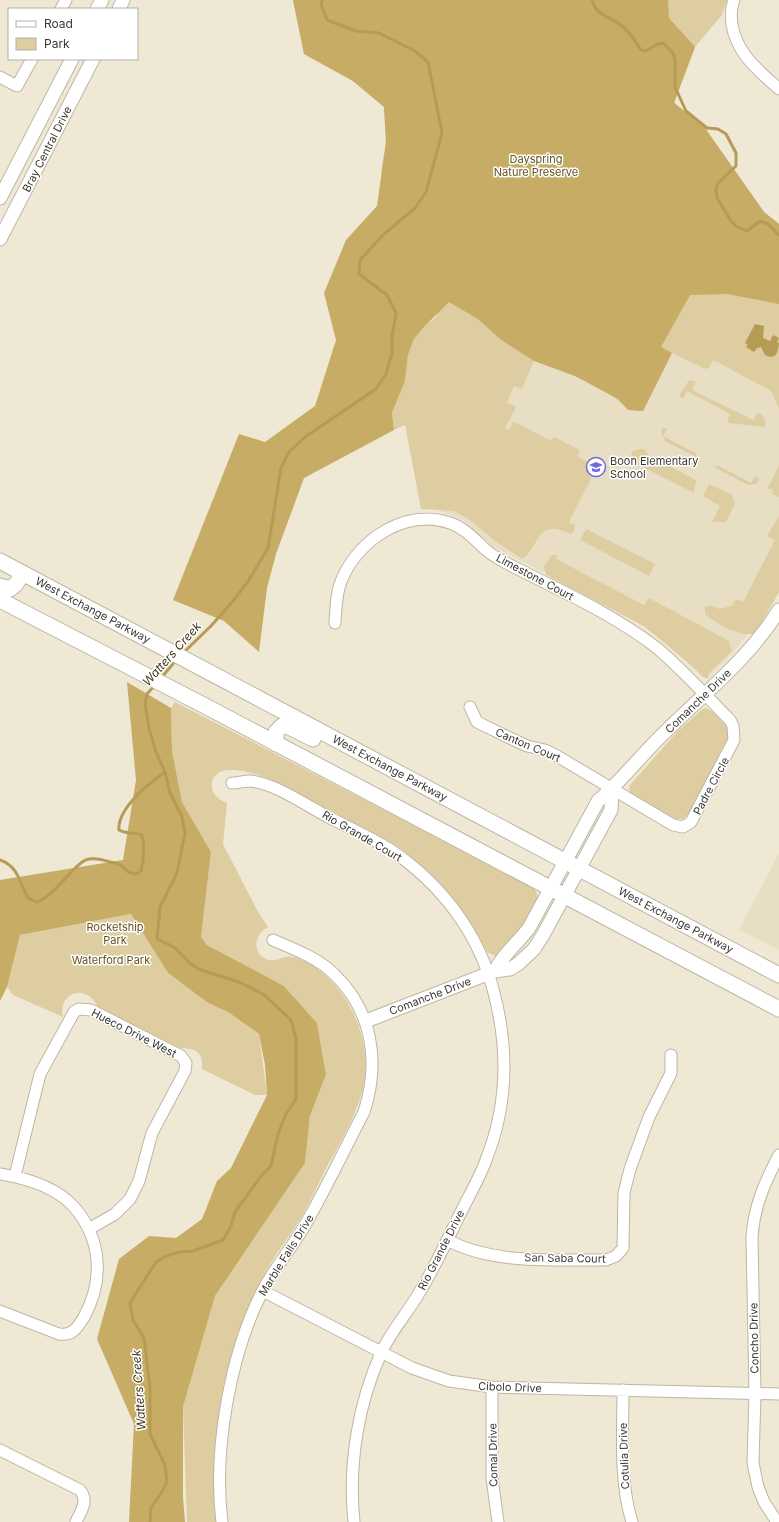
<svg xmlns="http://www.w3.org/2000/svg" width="779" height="1522" font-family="Inter,sans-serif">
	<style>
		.built { fill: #e8dec4 }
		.green { fill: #ddcda1 }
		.forest { fill: #c6ac65 }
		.water { fill: #b59b54 }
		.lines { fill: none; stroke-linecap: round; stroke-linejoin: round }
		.stream { stroke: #b59b54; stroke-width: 3 }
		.minor-casing { stroke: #bdb6a3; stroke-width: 13 }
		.tertiary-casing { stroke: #bdb6a3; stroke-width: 15 }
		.secondary-casing { stroke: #bdb6a3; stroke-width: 17 }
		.minor { stroke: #fff; stroke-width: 11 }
		.tertiary { stroke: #fff; stroke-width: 13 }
		.secondary { stroke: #fff; stroke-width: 15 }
		.labels { text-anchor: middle; stroke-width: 3; stroke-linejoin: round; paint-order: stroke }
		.street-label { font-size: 11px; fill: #39372f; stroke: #fff }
		.park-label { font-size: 11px; fill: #65521d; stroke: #fff }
		.poi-label { font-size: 11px; fill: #39372f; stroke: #fff; text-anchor: start }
		.water-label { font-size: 12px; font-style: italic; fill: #423617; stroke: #fff }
	</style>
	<rect width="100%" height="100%" fill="#efe8d5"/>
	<path class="built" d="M449 311 534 361 575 376 618 399 628 410 643 411 672 353 704 369 709 368 712 360 771 391 779 409V585L763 616 730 656 708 679 702 676 662 640 629 617 492 546 463 520 435 509H421Z
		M779 853V950L739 930Z"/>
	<path class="green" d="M293 0H727L722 15 695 47 674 102 705 128 764 212 779 224V409L771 391 713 360 709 368 705 369 672 353 643 411 628 410C604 384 567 373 534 361L522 389 514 386 507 402 516 407 505 428 509 430 513 421 551 441 554 437 580 450 577 456 597 467 569 522 575 525 574 532 570 534C536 516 539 549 522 559L494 540 470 520 454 511 421 509 405 425 394 430 392 413 405 381 408 355 414 339 423 328 437 316 381 173 386 142 384 107 353 81 304 54Z
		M689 380 696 382 692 390 753 420 757 413 762 415 766 423 764 427 729 423 727 422 730 414 687 391 683 399 679 396Z
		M663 427 667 429 663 436 697 454 696 457 665 441 661 432Z
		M640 449H644L649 455 696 480 694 493 629 460 633 451Z
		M717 465 751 483 755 476 760 478 756 484 748 485 716 468Z
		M779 466V497L773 494 772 489H767Z
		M709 484 732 495 735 504 726 522H712L720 506 703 496Z
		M779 516V592L762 622 753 634C737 636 717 624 705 614V607L711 605 719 609 732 606 736 599 743 602 775 540 767 536Z
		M586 529 655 564 649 576 580 540Z
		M552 555H558L556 559 644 605 649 598 729 641 732 651 708 674V679L702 676 691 665 644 626 546 575 544 566Z
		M175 702 531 886 536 891 538 899 515 938 495 956 487 952C467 915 448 890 416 862 410 857 404 850 397 846 372 830 343 818 316 803 292 790 261 771 232 770 208 768 204 796 227 803L223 844 258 912 268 927C256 933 251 949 264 958 275 965 283 954 294 957 346 975 378 1043 361 1096 353 1121 339 1145 326 1168 317 1187 308 1207 297 1224 288 1239 276 1253 268 1268 223 1346 210 1433 216 1522H187L183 1407 215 1296 305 1163 310 1116 326 1073 317 1023 284 986 207 945 201 937 211 852 182 802 172 751 171 708Z
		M704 708C715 709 722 722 729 730V736L689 814 683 819H676L632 796 629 789 630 785 677 732Z
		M131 914 168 973 208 1003 228 1012 259 1034 267 1095H255L202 1069C204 1049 192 1048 177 1048L97 1006C87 983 57 992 63 1017L13 995 7 987 20 935Z"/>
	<path class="forest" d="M293 0H668L669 18 695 47 674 103 705 128 764 212 779 224V304L727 294 690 295 661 347 672 353 643 411 628 410 618 399 575 376 534 361 500 339 478 319 449 302 423 328 414 339 408 355 405 381 392 413 394 430 304 478 276 554 267 588 259 652 224 621 173 600 239 434 265 442 315 406 336 340 324 293 346 240 377 206 386 142 384 107 353 81 304 54Z
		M127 682 171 708 172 751 182 802 211 852 201 937 207 945 284 986 317 1023 326 1074 310 1116 305 1163 215 1296 183 1407V1497L185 1522H129L134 1424 97 1339 119 1259 149 1236 176 1238 202 1219 217 1181 231 1168 267 1095 265 1065 259 1034 228 1012 208 1003 168 973 131 914 20 935 7 987 0 1001V880L123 860 136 780Z"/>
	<path class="water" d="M755 324 764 326 763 338 770 341 773 335 779 338 777 342 779 343C778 351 777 361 765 355L761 347 757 348 754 352 746 347 748 345 745 343Z"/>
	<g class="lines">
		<path class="stream" d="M592 0C597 17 610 16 622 26 632 34 634 40 641 50L646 51 658 44 663 43 673 53 675 60V87L686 111 707 128 718 129 726 134 736 153V166L718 183 716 189 717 198 731 221 736 226 747 231 760 221 768 224 779 235
			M182 654 211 626 233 601 249 580 268 548 281 468 289 452 305 437 376 389 386 374 392 353V337L396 313 387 295 359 274 360 260 384 234 415 208 426 192 442 133 428 62 415 51 379 33 356 31 327 20 321 4 322 0
			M161 678 177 659
			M0 860C19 867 19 882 28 898L37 902C57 895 75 861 89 859 95 858 104 860 110 862 119 864 123 865 128 872L136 874 141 871C144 859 145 848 142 835 134 832 126 834 119 830 117 809 149 783 165 772
			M150 1522 151 1508 163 1490 167 1481 165 1465 150 1434V1388L144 1338 133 1320 130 1303 156 1262 166 1256 180 1252 193 1251 223 1240 231 1226 235 1212 261 1176 271 1166 278 1134 286 1114 296 1099V1039L291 1020 263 994 239 982 201 970 191 964 174 947 157 939 160 907 177 873 185 833 182 817 170 793 165 772 156 752 149 728 145 704 147 694 155 685"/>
		<g class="minor-casing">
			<path id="minor" d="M734 0C731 7 731 17 732 25 737 54 758 70 779 89
				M61 9 66 0
				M0 77 17 86 32 59
				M335 623C336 609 336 592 342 579 359 539 406 508 450 523 465 528 475 540 486 550 494 557 503 561 512 566 561 591 613 614 657 648 683 670 706 696 730 720L733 726 734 740 691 822 683 827 673 825 557 756 545 750 527 746 512 739 477 722 470 707
				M232 783C237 783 244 781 250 781 275 783 307 806 330 818 350 828 372 838 391 850 441 884 479 933 494 993 509 1050 508 1105 486 1160 480 1177 470 1194 462 1210 449 1236 437 1263 422 1288 410 1310 393 1328 382 1351 358 1403 348 1465 354 1522
				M0 1174C25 1178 56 1187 74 1207 102 1239 104 1281 84 1317 77 1328 73 1336 59 1334L0 1311
				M15 1176 40 1074 74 1012 79 1009 91 1010 181 1056 186 1063 185 1071 152 1133 139 1181 130 1199 115 1214 89 1229
				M447 1240C495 1265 554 1259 606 1260L616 1256 623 1248 624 1193 630 1169 649 1117 671 1073V1055
				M263 1291 412 1368 449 1381 492 1387 779 1394
				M492 1387V1478L498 1522
				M623 1390C623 1434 619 1480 632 1522
				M0 1450 80 1490C89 1501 81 1511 76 1522
				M222 1522C213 1451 230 1355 262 1292 274 1268 292 1248 305 1225 326 1189 344 1150 364 1112 380 1063 373 1011 334 974 318 958 294 949 273 940
				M777 1522 764 1502 758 1487 753 1463 755 1393 752 1237C754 1206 765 1182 779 1155"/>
		</g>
		<g class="tertiary-casing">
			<path id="tertiary" d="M97 9 102 0
				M119 9 123 0
				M0 198 72 59
				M0 239 93 59
				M495 971C503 954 518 943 529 928L598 801C620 782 639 758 660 737 701 696 748 660 779 610
				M366 1021 495 971 510 969 518 964 534 949 543 935 611 810 612 789"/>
		</g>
		<g class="secondary-casing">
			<path id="secondary" d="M0 561 779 975
				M0 586 10 589 16 584 23 573
				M0 600 211 709 779 1009
				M276 744V732L282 726H287L313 739"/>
		</g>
		<use href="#minor" class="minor"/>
		<use href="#tertiary" class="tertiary"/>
		<use href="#secondary" class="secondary"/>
	</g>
	<defs>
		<g id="school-ring" transform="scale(1)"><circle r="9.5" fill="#fff" stroke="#6f6be5" stroke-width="1.5"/><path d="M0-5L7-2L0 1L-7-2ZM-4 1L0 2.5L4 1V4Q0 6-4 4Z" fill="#6f6be5"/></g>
	</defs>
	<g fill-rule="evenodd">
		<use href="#school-ring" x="596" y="467"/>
	</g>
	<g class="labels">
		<g class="street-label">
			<text transform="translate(47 149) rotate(-63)" y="4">Bray Central Drive</text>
			<text transform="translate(535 577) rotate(28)" y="4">Limestone Court</text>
			<text transform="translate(93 610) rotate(28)" y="4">West Exchange Parkway</text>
			<text transform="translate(698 701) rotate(-44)" y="4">Comanche Drive</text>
			<text transform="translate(528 745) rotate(23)" y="4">Canton Court</text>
			<text transform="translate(390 768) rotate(28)" y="4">West Exchange Parkway</text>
			<text transform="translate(711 786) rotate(-62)" y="4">Padre Circle</text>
			<text transform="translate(362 836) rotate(30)" y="4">Rio Grande Court</text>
			<text transform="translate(676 920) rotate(28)" y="4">West Exchange Parkway</text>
			<text transform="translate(430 996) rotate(-21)" y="4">Comanche Drive</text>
			<text transform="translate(134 1033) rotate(27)" y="4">Hueco Drive West</text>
			<text transform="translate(441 1250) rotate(-63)" y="4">Rio Grande Drive</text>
			<text transform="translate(286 1255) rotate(-58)" y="4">Marble Falls Drive</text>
			<text transform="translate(565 1258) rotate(1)" y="4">San Saba Court</text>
			<text transform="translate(754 1338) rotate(-91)" y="4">Concho Drive</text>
			<text transform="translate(510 1387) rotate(2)" y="4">Cibolo Drive</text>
			<text transform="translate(493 1455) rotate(-91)" y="4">Comal Drive</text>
			<text transform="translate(624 1456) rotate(-92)" y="4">Cotulia Drive</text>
		</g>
		<g class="park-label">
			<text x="536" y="163">Dayspring<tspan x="536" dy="13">Nature Preserve</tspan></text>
			<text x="115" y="931">Rocketship<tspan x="115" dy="13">Park</tspan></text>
			<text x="111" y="964">Waterford Park</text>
		</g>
		<g class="poi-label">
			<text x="610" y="465">Boon Elementary<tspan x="610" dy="13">School</tspan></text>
		</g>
		<g class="water-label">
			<text transform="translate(172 654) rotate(-48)" y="4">Watters Creek</text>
			<text transform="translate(139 1390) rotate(-94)" y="4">Watters Creek</text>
		</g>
	</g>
	<rect x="8" y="8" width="130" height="52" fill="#ffffff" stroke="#b0afac"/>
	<rect x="16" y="21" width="20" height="6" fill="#ffffff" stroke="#b0afac"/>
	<text x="44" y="28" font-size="12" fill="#39372f">Road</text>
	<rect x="16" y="38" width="20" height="12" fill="#ddcda1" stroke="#b0afac"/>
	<text x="44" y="48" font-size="12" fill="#39372f">Park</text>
</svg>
